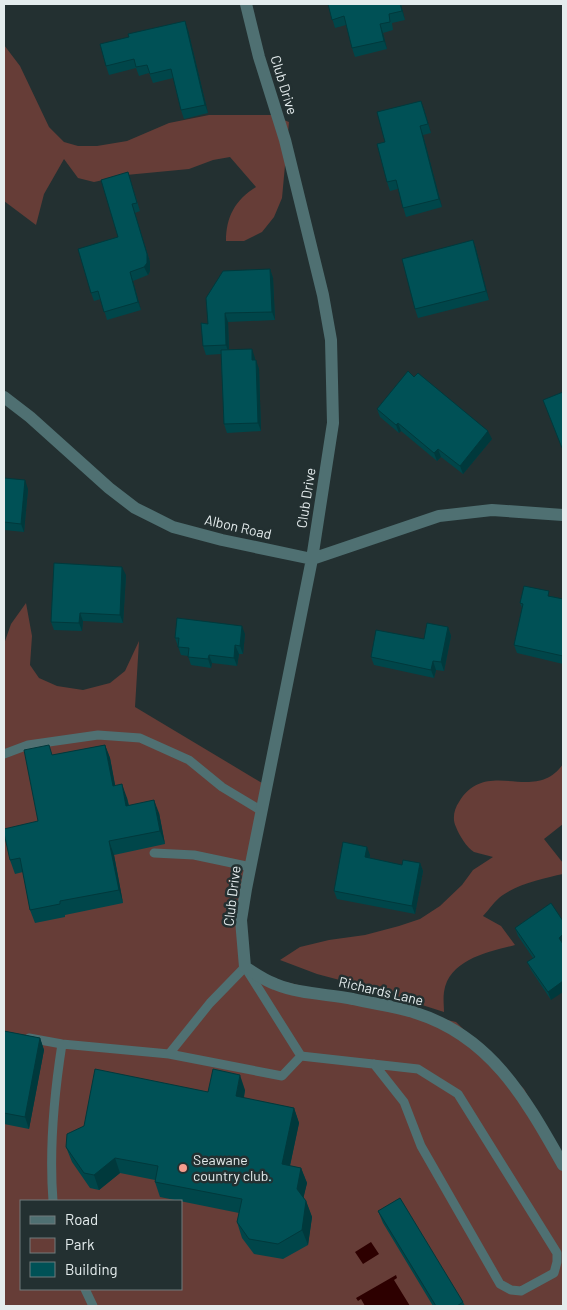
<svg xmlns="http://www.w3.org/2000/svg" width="567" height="1310" font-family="Barlow,sans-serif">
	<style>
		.green { fill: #663d37; fill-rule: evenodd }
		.water { fill: #2d0000 }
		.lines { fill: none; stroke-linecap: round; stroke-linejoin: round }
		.lane { stroke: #4f7072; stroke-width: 9 }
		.street { stroke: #4f7072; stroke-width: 12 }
		.wall { fill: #00464a }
		.shaded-wall { fill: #00393c }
		.building { fill: #005156; stroke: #00393c }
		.poi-dot { fill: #f59d8e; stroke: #233031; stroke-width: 2 }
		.labels { text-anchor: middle; stroke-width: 5; stroke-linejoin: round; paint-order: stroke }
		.street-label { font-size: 14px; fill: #e4eced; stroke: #233031 }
		.poi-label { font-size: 14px; fill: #e4eced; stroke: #233031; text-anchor: start }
	</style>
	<rect width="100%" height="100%" fill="#233031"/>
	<path class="green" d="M4 45 20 66 49 127 64 142 78 146H97L127 141 169 123 209 115H271L289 122 282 198 274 217 262 232 244 241H226C226 217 235 200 256 187L230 157 213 160 189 169 126 175 94 182 78 178 64 159 44 194 36 225 4 201Z
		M26 603 32 636 30 665 39 678 57 686 83 690 110 683 125 671 139 641 135 707 267 786 240 956 260 976 456 1022 524 1089 563 1159V1306H4V644L11 624ZM21 1201H181V1289H21Z
		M563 764V824L544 839 563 863V874C544 878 514 885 499 898 493 903 488 911 483 916L501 926 515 945C489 952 449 959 444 992 443 999 444 1006 444 1012L366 987 317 974 280 960 300 947 329 940 365 935 399 926 420 919 440 906 462 885 473 870 493 857C487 855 480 854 474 852 467 848 459 835 456 827 452 819 454 809 459 802 487 756 535 805 563 764Z"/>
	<path class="water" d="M371 1242 379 1254 363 1264 355 1252Z
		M396 1275 397 1278 394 1280 410 1306H365L361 1299 358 1301 356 1298Z"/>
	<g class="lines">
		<path class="lane" d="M4 754 28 745 98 735 140 738 189 760 222 787 262 811
			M154 853 194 855 251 867
			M29 1038 62 1044 169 1054 282 1076 301 1056 418 1069 458 1094 557 1253V1262L554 1273 521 1291 511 1290 500 1284 421 1146 404 1102 374 1064
			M169 1054 210 1003 245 967 301 1056
			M53 1201C49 1149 54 1095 62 1044
			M85 1289 93 1306"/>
		<path class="street" d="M246 4 259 57 285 140 323 295 331 340 333 423 312 559 246 889 241 920 245 967C254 973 264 980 275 984 299 994 327 994 353 999 374 1004 396 1006 416 1013 492 1037 526 1100 563 1165
			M4 397 30 417 109 488 135 508 173 527 222 540 312 559 439 516 492 510 563 515"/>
	</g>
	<path class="wall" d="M328 4H401L405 20 392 23 393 30 383 33 387 49 355 57 352 48 346 25 335 28Z
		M188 30 208 113 184 119 181 110 173 78 153 83 149 73 139 76 136 68 109 75 106 66Z
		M424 109 431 133 423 135 442 207 406 217 398 189 390 191 387 182 385 142Z
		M128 172 140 211 135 213 150 262V271L148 275 133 281 141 310 107 320 101 299 94 301 91 293 118 237Z
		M473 240 476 249 489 300 418 318 415 309Z
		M270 269 273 278 275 320 228 322 229 350 255 358V360L259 369 261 431 227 433 224 424 221 354 206 355 203 346 208 324Z
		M377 409 492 439 463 474 441 457 437 461 401 431 399 433 380 417Z
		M4 478 28 489 24 532 4 530Z
		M126 575 123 623 83 621 82 631 54 630 51 622Z
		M551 596 563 599V664L517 653 514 645 522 608 520 603Z
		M448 627 451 636 444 671 436 670 434 678 374 665 371 657 424 639Z
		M245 634 243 654H239L237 666 212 663 211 668 191 665 188 656 181 655 175 638Z
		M105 745 110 758 115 786 127 798 129 805 159 813 165 844 114 855 123 903 65 915V917L35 923 30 910 23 872 15 874 10 860 38 821 53 755Z
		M370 855V858L402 865 420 863 423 871 415 914 337 899 334 891Z
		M551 903V1000L531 970 527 962 533 958 518 936 515 928Z
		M4 1031 40 1038 44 1050 29 1129 4 1124Z
		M245 1090 244 1098 294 1108 299 1123 290 1166 301 1168 307 1183 303 1198 306 1201 312 1217 308 1245 283 1259 254 1254 242 1238 237 1222 239 1213 160 1197 155 1182V1180L120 1173 99 1190 90 1188 72 1162 66 1147 208 1092Z
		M378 1211 463 1302 465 1306H433L383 1223Z"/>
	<path class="shaded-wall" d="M400 4H401L405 20 402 11Z
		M185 21 188 30 208 113 205 105Z
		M380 24 383 33 387 49 384 41Z
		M421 101 424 109 431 133 428 124Z
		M420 126 423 135 442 207 439 199Z
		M132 204 150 262V271L148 275 144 267Z
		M473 240 476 249 489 300 486 291Z
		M270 269 273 278 275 320 272 312Z
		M130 272 133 281 141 310 138 302Z
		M225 313 228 322 229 354 226 345Z
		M252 349 255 358V369L252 360Z
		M256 360 259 369 261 431 258 423Z
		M398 423 401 431 399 433 396 425Z
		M488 431 492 439 463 474 460 466Z
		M438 449 441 457 437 461 434 453Z
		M25 480 28 489 24 532 21 524Z
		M122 567 126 575 123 623 120 615Z
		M80 613 83 621 82 631 79 623Z
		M242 626 245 634 243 654 240 646Z
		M448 627 451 636 444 671 441 662Z
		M235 645 239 654 237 666 234 658Z
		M209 655 212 663 211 668 208 659Z
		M433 661 436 670 434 678 431 670Z
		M105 745 110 758 118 800 113 786Z
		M122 784 127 798 131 819 126 806Z
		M154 800 159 813 165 844 160 831Z
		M109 841 114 855 123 903 119 890Z
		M367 847 370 855 368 866 365 857Z
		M420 863 423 871 415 914 412 906Z
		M563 934V945L559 938Z
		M563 981V992L551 1000 548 992Z
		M40 1038 44 1050 29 1129 25 1117Z
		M240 1075 245 1090 241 1111 236 1096Z
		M294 1108 299 1123 287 1179 282 1164Z
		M115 1158 120 1173 99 1190 94 1175Z
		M301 1168 307 1183 302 1204 297 1189Z
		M306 1201 312 1217 308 1245 302 1230Z"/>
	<path class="building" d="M328 4H400L402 11 389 14 390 22 380 24 384 41 352 48 344 16 332 20Z
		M185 21 205 105 181 110 171 69 150 74 147 65 136 67 134 59 106 66 100 44 129 37 128 34Z
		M421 101 428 124 420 126 439 199 403 208 396 180 387 182 377 144 385 142 377 112Z
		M128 172 137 203 132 204 147 254V263L144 267 130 272 138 302 104 312 98 291 91 293 78 249 118 237 101 180Z
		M473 240 486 291 415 309 402 259Z
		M270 269 272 312 225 313 226 345 203 346 201 323 208 324 206 298 223 271Z
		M252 349V360H256L258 423 224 424 221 350Z
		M408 371 414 377 418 373 488 431 460 466 438 449 434 453 398 423 396 425 377 409Z
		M563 392V448H562L543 400Z
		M4 478 25 480 21 524 4 522Z
		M54 563 122 567 120 615 80 613 79 623 51 622Z
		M524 586 549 591 548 596 563 599V656L514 645 523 604 520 603Z
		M177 618 242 626 240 646 235 645 234 658 209 655 208 659 188 657 189 648 178 647 179 638H175Z
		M427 623 448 627 441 662 433 661 431 670 371 657 376 630 424 639Z
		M49 745 52 755 105 745 113 786 122 784 126 806 154 800 160 831 109 841 119 890 60 901V904L30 910 20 858 10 860 4 833V829L38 821 24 750Z
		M343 842 367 847 365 857 402 865 403 860 420 863 412 906 334 891Z
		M551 903 563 921V934L559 938 563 944V981L548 992 527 962 535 957 515 928Z
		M4 1031 40 1038 25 1117 4 1113Z
		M95 1069 208 1092 213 1069 240 1075 236 1096 294 1108 282 1164 301 1168 297 1189 306 1201 302 1230 278 1244 249 1239 237 1222 242 1199 155 1182 158 1166 115 1158 94 1175 84 1173 66 1147 67 1134 84 1126Z
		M400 1198 463 1302 457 1306H436L378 1211Z"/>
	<circle class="poi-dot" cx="183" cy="1168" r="5"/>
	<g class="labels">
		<g class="street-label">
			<text transform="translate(284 85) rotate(73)" y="5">Club Drive</text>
			<text transform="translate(306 498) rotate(-81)" y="5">Club Drive</text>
			<text transform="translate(238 527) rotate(13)" y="5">Albon Road</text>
			<text transform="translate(232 896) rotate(-83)" y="5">Club Drive</text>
			<text transform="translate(381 991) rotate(13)" y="5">Richards Lane</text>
		</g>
		<g class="poi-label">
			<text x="193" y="1165">Seawane<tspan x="193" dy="16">country club.</tspan></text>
		</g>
	</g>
	<rect width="567" height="1310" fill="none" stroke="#e4eced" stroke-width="10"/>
	<rect x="20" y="1200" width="162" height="90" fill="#233031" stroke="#707b7c"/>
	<rect x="30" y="1216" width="25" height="8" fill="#4f7072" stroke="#707b7c"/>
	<text x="65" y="1225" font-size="15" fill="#e4eced">Road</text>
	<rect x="30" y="1238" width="25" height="15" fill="#663d37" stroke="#707b7c"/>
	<text x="65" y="1250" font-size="15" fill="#e4eced">Park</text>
	<rect x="30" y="1262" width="25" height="15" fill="#005156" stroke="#707b7c"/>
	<text x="65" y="1275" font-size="15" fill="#e4eced">Building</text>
</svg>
